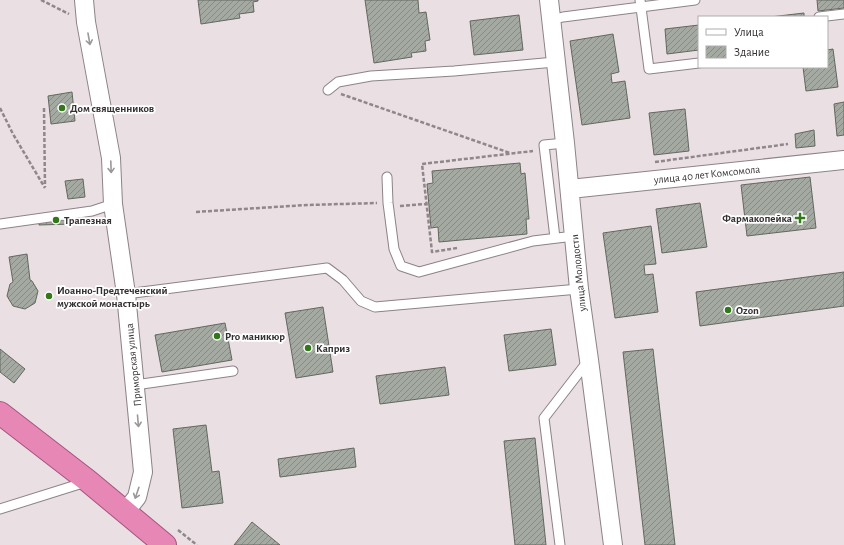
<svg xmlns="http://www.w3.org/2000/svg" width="844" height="545" font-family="'Alegreya Sans',sans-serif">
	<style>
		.building { fill: url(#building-hatch); stroke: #626760 }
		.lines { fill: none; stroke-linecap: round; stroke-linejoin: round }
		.service-casing { stroke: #8c8387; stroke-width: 11 }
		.minor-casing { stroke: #8c8387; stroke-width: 20 }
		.trunk-casing { stroke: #a5557c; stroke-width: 24 }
		.path { stroke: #8f878a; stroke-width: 2.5; stroke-dasharray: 4 2; stroke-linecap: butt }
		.service { stroke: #fff; stroke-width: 9 }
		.minor { stroke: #fff; stroke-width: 18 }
		.trunk { stroke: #e787b6; stroke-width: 22 }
		.oneway { stroke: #9a9898 }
		.poi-dot { fill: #327718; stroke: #fff; stroke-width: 1.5 }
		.labels { text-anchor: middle; stroke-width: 3.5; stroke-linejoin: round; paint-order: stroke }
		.poi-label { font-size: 11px; font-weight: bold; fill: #353132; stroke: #fff; text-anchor: start }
		.street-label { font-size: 11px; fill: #353132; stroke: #fff }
	</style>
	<defs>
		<pattern id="building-hatch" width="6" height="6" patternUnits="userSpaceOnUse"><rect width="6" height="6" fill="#a4aaa2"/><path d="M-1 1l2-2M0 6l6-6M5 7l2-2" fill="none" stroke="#868b85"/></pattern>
	</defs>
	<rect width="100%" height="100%" fill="#eadfe3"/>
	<path class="building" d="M198 0H258V1L253 2 254 12 239 14 240 18 201 24Z
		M365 0H418L419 13 426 12 430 40 425 41 426 51 411 53 412 57 374 63Z
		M817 0H844V8L818 11Z
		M804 13V17H770Z
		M519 15 523 50 474 55 470 21Z
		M699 25V50L667 54 665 29Z
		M613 34 619 72 611 74 612 83 625 81 630 118 582 125 570 41Z
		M833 49 838 87 806 91 803 67H827V50Z
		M72 92 75 121 51 124 48 96Z
		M844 102V135L837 136 834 104Z
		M685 109 689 151 654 155 649 113Z
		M814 130 815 146 796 148 795 134Z
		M520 163 521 174 525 173 529 219H526L527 234 439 242 438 227 431 228 427 184 433 183 432 171Z
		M810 177 816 228 747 236 741 185Z
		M83 179 85 197 68 199 65 181Z
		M700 203 707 247 662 253 656 209Z
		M39 215H71L72 224 39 225Z
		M651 226 656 264 644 265 645 275 653 274 658 312 615 318 603 233Z
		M27 254 30 280 32 281 38 291 35 303 25 309 13 306 7 296 10 284 13 282 9 257Z
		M844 272V306L700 326 696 292Z
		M323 307 333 372 296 378 285 313Z
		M225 323 232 360 162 372 155 335Z
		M551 329 556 365 509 371 504 335Z
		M0 349 25 369 14 383 0 372Z
		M653 349 675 545H645L623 352Z
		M445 367 449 395 380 404 376 376Z
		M206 425 212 472 219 471 223 503 182 508 173 429Z
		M535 438 546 545H515L504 441Z
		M354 448 356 467 280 477 278 459Z
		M252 522 280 545H234Z"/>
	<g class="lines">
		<g class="service-casing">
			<path id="service" d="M640 0 649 69 699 63
				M819 17 844 14
				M551 20 563 17 695 0
				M328 90 338 82 371 76 454 71 555 62
				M387 177 388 203 394 249 401 266 419 272 533 241 574 236
				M0 224 92 211 113 204
				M555 238 544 145 565 143
				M126 294 327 268 343 280 361 301 375 307 579 289
				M135 385 233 371
				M0 509 86 482
				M560 545 544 418 588 361"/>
		</g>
		<g class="minor-casing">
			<path id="minor" d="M84 0 86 22 111 158 113 204 126 294 143 472 137 497 125 512
				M549 0 565 143 579 289 589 360 613 545
				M570 189 844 160"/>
		</g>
		<g class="trunk-casing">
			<path id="trunk" d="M0 413 88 481 165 545"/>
		</g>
		<path class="path" d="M41 0 69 14
			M341 94 510 153
			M0 108 13 134 45 188
			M44 108 45 187
			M655 162 788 144
			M400 206 426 204
			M196 212 307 205 377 203
			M457 248 432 252 422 164 533 151
			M178 530 197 545"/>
		<use href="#service" class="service"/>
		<use href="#minor" class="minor"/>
		<use href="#trunk" class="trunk"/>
	</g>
	<defs><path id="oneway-shaft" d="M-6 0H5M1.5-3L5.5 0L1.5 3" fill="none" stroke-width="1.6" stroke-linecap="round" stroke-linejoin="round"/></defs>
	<g class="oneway">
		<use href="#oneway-shaft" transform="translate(89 39) rotate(80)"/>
		<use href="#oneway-shaft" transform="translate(111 167) rotate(88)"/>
		<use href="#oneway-shaft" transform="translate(138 421) rotate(85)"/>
		<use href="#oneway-shaft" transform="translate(137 493) rotate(109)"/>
	</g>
	<g class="poi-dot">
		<circle cx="62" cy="108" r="4"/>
		<path d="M798 212h4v4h4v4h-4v4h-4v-4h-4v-4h4z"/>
		<circle cx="56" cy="220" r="4"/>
		<circle cx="49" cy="296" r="4"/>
		<circle cx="728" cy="310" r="4"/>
		<circle cx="217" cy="336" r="4"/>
		<circle cx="308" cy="348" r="4"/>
	</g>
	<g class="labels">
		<g class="poi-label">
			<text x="70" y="112">Дом священников</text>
			<text x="792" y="222" text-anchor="end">Фармакопейка</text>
			<text x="64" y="224">Трапезная</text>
			<text x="57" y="294">Иоанно-Предтеченский<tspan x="57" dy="13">мужской монастырь</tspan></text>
			<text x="736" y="314">Ozon</text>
			<text x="225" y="340">Pro маникюр</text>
			<text x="316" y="352">Каприз</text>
		</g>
		<g class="street-label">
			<text transform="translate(707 174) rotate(-6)" y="4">улица 40 лет Комсомола</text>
			<text transform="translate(578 273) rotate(-96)" y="4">улица Молодости</text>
			<text transform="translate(133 365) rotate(-96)" y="4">Приморская улица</text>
		</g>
	</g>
	<rect x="698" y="16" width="130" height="52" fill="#ffffff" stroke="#aeadad"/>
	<rect x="706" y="29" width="20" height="6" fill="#ffffff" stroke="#aeadad"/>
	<text x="734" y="36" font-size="12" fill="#353132">Улица</text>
	<rect x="706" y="46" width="20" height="12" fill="url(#building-hatch)" stroke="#aeadad"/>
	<text x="734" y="56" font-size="12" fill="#353132">Здание</text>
</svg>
